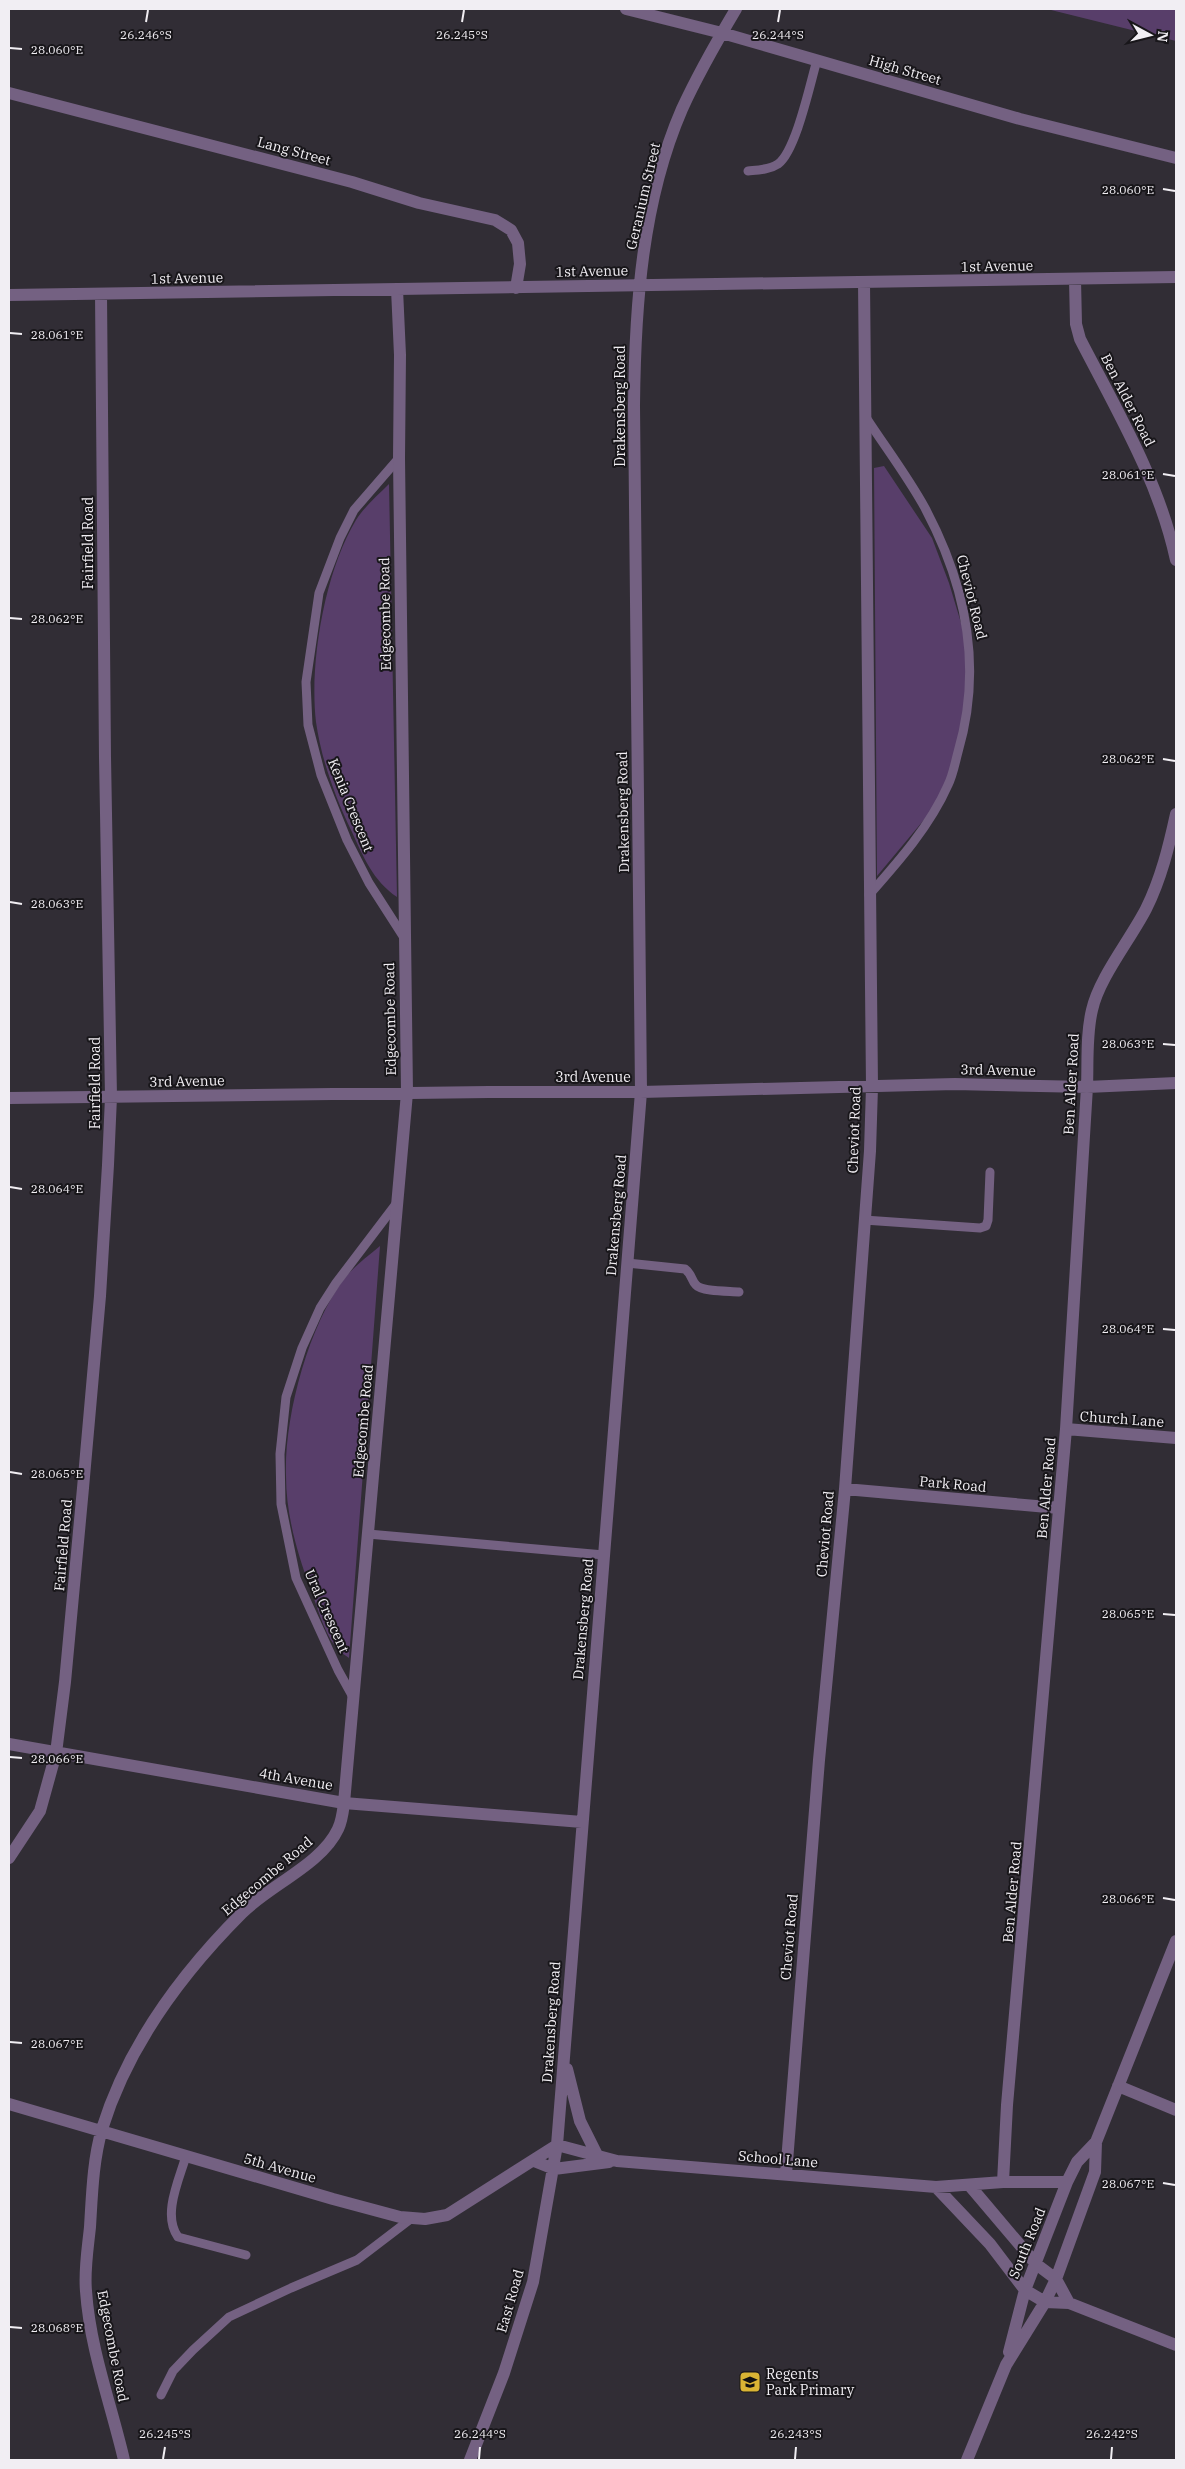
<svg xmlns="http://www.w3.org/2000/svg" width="1185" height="2469" font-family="'IBM Plex Serif',serif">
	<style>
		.green { fill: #583e6a }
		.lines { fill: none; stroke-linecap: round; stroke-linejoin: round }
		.service { stroke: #746182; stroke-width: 9 }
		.minor { stroke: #746182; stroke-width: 12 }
		.ticks { fill: none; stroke: #f1eef3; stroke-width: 2 }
		.labels { text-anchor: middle; stroke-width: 4; stroke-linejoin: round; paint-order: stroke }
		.street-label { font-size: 14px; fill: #f1eef3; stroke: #18161a }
		.poi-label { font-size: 14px; fill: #f1eef3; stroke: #18161a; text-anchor: start }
		.ticks-label { font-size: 12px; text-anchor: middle; fill: #f1eef3; stroke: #18161a; stroke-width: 4; stroke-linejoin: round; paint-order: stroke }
	</style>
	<rect width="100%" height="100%" fill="#312d35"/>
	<path class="green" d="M1047 9H1176V41Z
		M884 466 932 538 949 583 968 646 967 697 955 761 938 803 877 876 874 468Z
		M389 484 397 897C373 881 363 856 351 830 335 797 321 758 316 722 309 663 325 571 356 520 364 507 378 495 389 484Z
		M380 1246 349 1658C345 1655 338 1651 335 1646 323 1630 317 1606 310 1587 297 1553 286 1514 286 1476 284 1417 308 1327 344 1279 353 1267 368 1256 380 1246Z"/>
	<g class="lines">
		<path class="service" d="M748 171C758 170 769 170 778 164 796 151 810 84 817 60
			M867 419C886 448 908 477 925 508 966 585 983 667 958 752 955 763 953 775 948 785 930 826 899 861 869 895
			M399 458 354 510 340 538 319 593 306 682 308 725 321 775 347 840 369 883 403 936
			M864 1220 980 1228 986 1226 988 1220 990 1172
			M627 1263 685 1269C692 1274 691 1280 696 1285 702 1292 730 1291 739 1292
			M368 1534 604 1555
			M353 1697 338 1670 296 1578 281 1504 280 1454 286 1397 302 1348 320 1308 336 1283 396 1204
			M186 2156C179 2180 162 2215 178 2237L246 2255
			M161 2395 173 2371 193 2350 229 2317 291 2288 357 2260 412 2218"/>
		<path class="minor" d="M626 9 722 33 1020 119 1176 158
			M9 93 352 182 419 203 495 220 511 230 518 243 520 264 516 288
			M1075 280 1076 324 1080 339C1117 411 1159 481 1176 560
			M9 295 1176 277
			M9 1098 489 1092H641L955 1084 1087 1087 1176 1083
			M1066 1429 1176 1438
			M845 1489 1059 1508
			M9 1744 344 1803 582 1822
			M9 1858 40 1811 56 1753 65 1682 83 1488 100 1296 108 1165 111 1097 105 757 101 294
			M567 2069 580 2121 597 2155
			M1118 2086 1176 2110
			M9 2104 333 2199 400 2217 425 2219 447 2215 557 2145
			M557 2145 617 2161 936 2187 1003 2182H1067
			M534 2161 554 2169 609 2162
			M786 2174 819 1760 845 1489 870 1151 872 1087 864 282
			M1003 2182 1007 2105 1066 1429 1087 1087C1088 1062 1086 1035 1092 1010 1099 978 1130 940 1146 909 1161 879 1169 846 1176 814
			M970 2186 1036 2264 1056 2279 1069 2303
			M936 2187 990 2244 1025 2290 1045 2302 1069 2303 1176 2345
			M1009 2352 1025 2290 1067 2182 1077 2162 1096 2142
			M124 2460C111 2404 90 2349 86 2291 84 2270 88 2247 90 2227 92 2194 93 2160 102 2129 128 2045 181 1974 242 1913 270 1885 322 1864 338 1829 342 1821 343 1811 344 1803L407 1093 399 458 400 355 397 289
			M470 2460 504 2373 533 2282 557 2145 641 1092 634 406C635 306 642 201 682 109 698 74 717 41 736 9
			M967 2460 1006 2365 1045 2302 1056 2279 1095 2172 1096 2142 1176 1941"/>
	</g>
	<path class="ticks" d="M146 22 148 10M462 22 464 10M778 22 780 10M10 48 22 49M1163 189 1175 191M10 333 22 334M1163 474 1175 476M10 618 22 619M1163 759 1175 761M10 902 22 904M1163 1044 1175 1045M10 1187 22 1189M1163 1329 1175 1330M10 1472 22 1474M1163 1614 1175 1615M10 1757 22 1758M1163 1898 1175 1900M10 2042 22 2043M1163 2183 1175 2185M10 2327 22 2328M163 2459 165 2447M479 2459 480 2447M795 2459 796 2447M1111 2459 1112 2447"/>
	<defs>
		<g id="school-square" transform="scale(1.125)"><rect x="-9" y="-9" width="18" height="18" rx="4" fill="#d9b434" stroke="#18161a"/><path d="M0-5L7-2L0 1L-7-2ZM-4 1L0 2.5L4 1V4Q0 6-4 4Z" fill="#111"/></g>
	</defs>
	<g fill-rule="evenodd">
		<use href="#school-square" x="750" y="2382"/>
	</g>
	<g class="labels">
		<g class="street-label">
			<text transform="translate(905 70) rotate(16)" y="5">High Street</text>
			<text transform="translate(294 151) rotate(15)" y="5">Lang Street</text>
			<text transform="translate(643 196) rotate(-77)" y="5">Geranium Street</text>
			<text transform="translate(997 266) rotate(-1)" y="5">1st Avenue</text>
			<text transform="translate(592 271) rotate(-1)" y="5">1st Avenue</text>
			<text transform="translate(187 278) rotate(-1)" y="5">1st Avenue</text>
			<text transform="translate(1128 400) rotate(63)" y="5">Ben Alder Road</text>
			<text transform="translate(620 406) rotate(-90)" y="5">Drakensberg Road</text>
			<text transform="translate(88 543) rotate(-90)" y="5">Fairfield Road</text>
			<text transform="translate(972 597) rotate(76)" y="5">Cheviot Road</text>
			<text transform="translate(385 614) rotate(-91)" y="5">Edgecombe Road</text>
			<text transform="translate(351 805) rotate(68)" y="5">Kenia Crescent</text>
			<text transform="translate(623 812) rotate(-91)" y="5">Drakensberg Road</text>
			<text transform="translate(390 1019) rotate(-91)" y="5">Edgecombe Road</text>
			<text transform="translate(998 1070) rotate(1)" y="5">3rd Avenue</text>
			<text x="593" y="1082">3rd Avenue</text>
			<text transform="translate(187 1081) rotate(-1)" y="5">3rd Avenue</text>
			<text transform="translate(95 1083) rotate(-90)" y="5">Fairfield Road</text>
			<text transform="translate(1071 1084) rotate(-87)" y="5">Ben Alder Road</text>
			<text transform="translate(854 1130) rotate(-88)" y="5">Cheviot Road</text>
			<text transform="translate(616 1215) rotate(-85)" y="5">Drakensberg Road</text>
			<text transform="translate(1122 1419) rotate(4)" y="5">Church Lane</text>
			<text transform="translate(363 1421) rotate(-85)" y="5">Edgecombe Road</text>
			<text transform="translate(953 1484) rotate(5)" y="5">Park Road</text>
			<text transform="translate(1046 1488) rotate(-85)" y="5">Ben Alder Road</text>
			<text transform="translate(825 1534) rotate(-85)" y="5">Cheviot Road</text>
			<text transform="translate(63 1545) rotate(-85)" y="5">Fairfield Road</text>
			<text transform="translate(327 1611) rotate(66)" y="5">Ural Crescent</text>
			<text transform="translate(583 1619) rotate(-85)" y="5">Drakensberg Road</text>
			<text transform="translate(296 1779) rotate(10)" y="5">4th Avenue</text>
			<text transform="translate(267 1876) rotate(-40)" y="5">Edgecombe Road</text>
			<text transform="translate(1012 1892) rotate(-85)" y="5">Ben Alder Road</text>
			<text transform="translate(789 1937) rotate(-85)" y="5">Cheviot Road</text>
			<text transform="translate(551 2022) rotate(-86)" y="5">Drakensberg Road</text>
			<text transform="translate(778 2159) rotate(5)" y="5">School Lane</text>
			<text transform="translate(280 2168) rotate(16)" y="5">5th Avenue</text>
			<text transform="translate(1027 2243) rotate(-68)" y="5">South Road</text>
			<text transform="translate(510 2301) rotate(-74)" y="5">East Road</text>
			<text transform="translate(113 2346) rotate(79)" y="5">Edgecombe Road</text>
		</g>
		<g class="poi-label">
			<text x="766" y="2379">Regents<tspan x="766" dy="16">Park Primary</tspan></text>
		</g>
	</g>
	<g class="ticks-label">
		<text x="146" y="39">26.246°S</text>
		<text x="462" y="39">26.245°S</text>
		<text x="778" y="39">26.244°S</text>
		<text x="57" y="54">28.060°E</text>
		<text x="1128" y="194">28.060°E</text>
		<text x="57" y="339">28.061°E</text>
		<text x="1128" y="479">28.061°E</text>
		<text x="57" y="623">28.062°E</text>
		<text x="1128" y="763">28.062°E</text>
		<text x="57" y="908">28.063°E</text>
		<text x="1128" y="1048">28.063°E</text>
		<text x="57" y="1193">28.064°E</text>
		<text x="1128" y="1333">28.064°E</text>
		<text x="57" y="1478">28.065°E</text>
		<text x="1128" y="1618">28.065°E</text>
		<text x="57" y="1763">28.066°E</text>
		<text x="1128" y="1903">28.066°E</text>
		<text x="57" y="2048">28.067°E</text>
		<text x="1128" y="2188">28.067°E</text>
		<text x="57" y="2332">28.068°E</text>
		<text x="165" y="2438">26.245°S</text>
		<text x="480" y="2438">26.244°S</text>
		<text x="796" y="2438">26.243°S</text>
		<text x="1112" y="2438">26.242°S</text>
	</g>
	<rect width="1185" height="2469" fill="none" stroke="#f1eef3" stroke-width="20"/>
	<g transform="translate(1150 35) rotate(97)" stroke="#18161a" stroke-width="4" paint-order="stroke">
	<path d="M0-4L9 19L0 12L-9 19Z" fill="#f1eef3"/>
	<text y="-8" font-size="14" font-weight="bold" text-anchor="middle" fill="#f1eef3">N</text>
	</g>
</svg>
